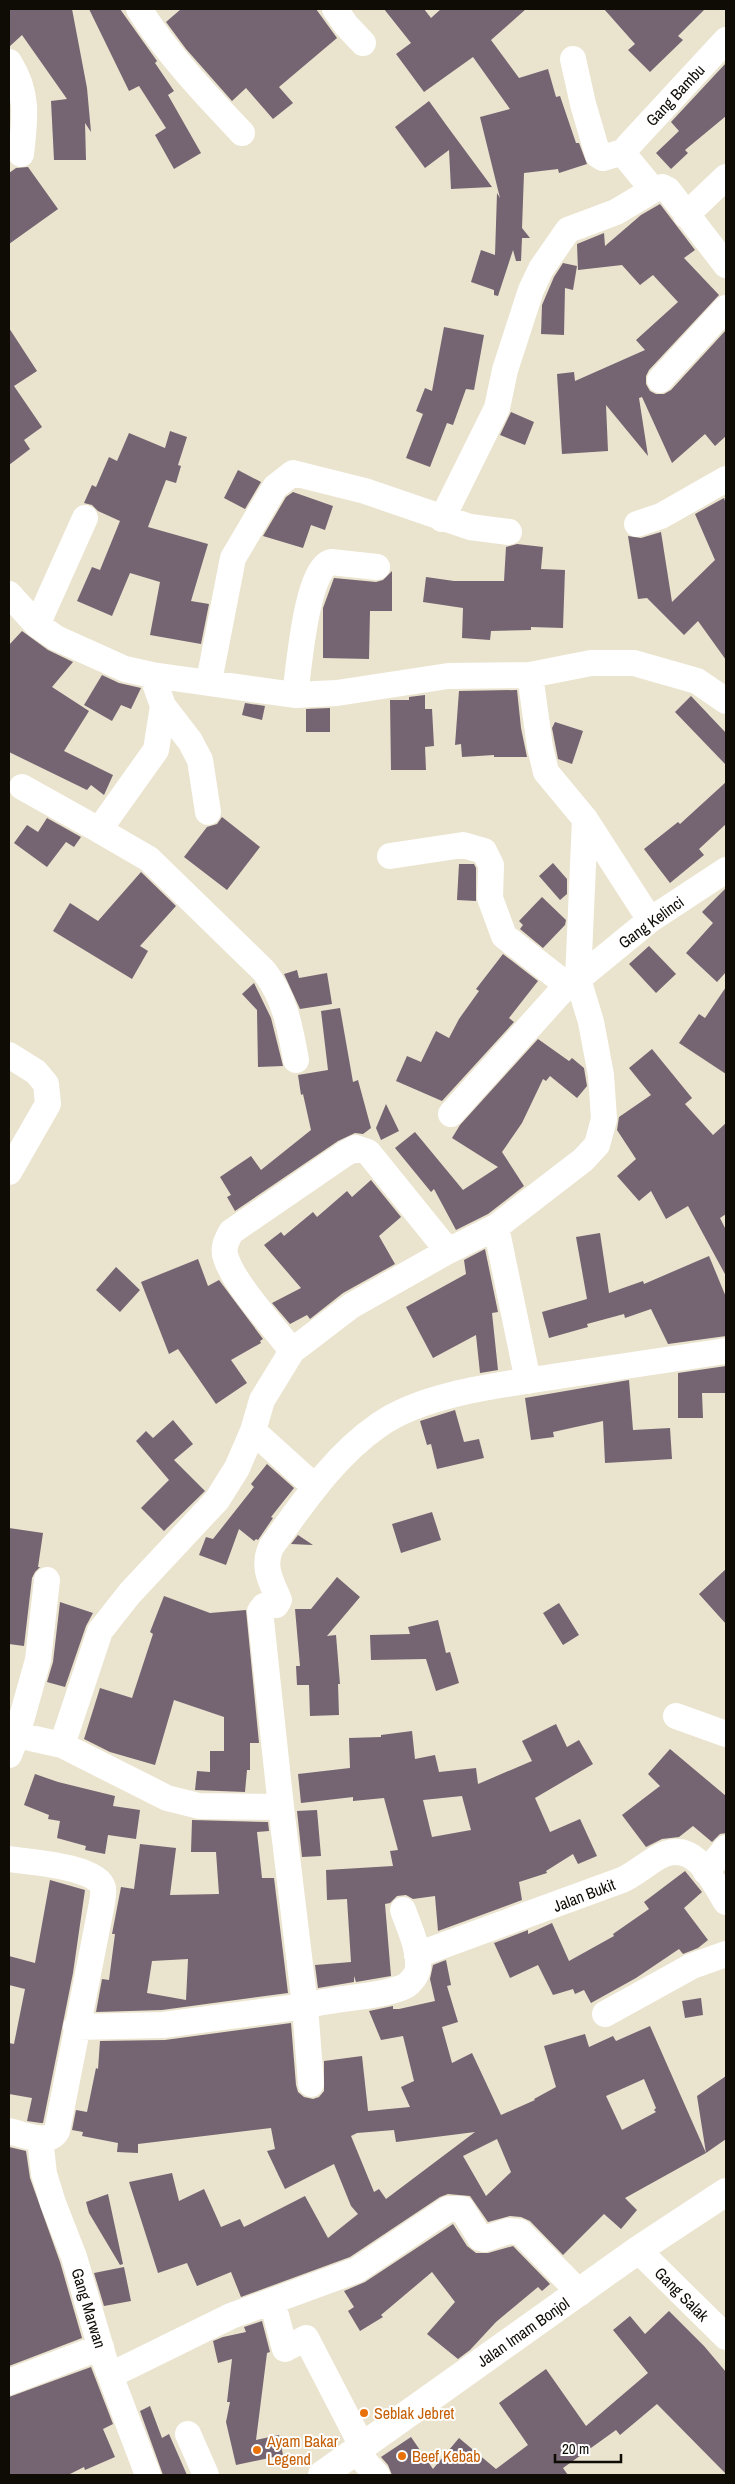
<svg xmlns="http://www.w3.org/2000/svg" width="735" height="2484" font-family="'Archivo Narrow',sans-serif">
	<style>
		.building { fill: #756472; fill-rule: evenodd }
		.lines { fill: none; stroke-linecap: round; stroke-linejoin: round }
		.minor { stroke: #fff; stroke-width: 26 }
		.trunk { stroke: #fff; stroke-width: 28 }
		.food-dot { fill: #e8710a; stroke: #fff; stroke-width: 2 }
		.labels { text-anchor: middle; stroke-width: 4; stroke-linejoin: round; paint-order: stroke }
		.street-label { font-size: 16px; fill: #0f0c06; stroke: #fff }
		.food-label { font-size: 16px; fill: #c56008; stroke: #fff; text-anchor: start }
	</style>
	<rect width="100%" height="100%" fill="#eae3cd"/>
	<path class="building" d="M9 9H72L87 88 91 132 85 123 86 160H54L51 101 67 99 22 35 9 47Z
		M89 9H120L157 61 155 63 174 91 168 95 201 153 174 169 155 135 166 128 139 86 129 91Z
		M181 9H316L337 38 279 87 293 103 273 119 246 88 232 101 186 49 166 22Z
		M384 9H424L431 18 441 9H526L491 40 519 78 548 69 556 97 560 96 576 143H579L587 164 559 173 558 169 524 173 522 228 530 238H522L521 261H516L513 250 498 296 494 295V290L471 282 481 250 495 255 497 193 500 198 480 117 510 109 473 57 424 92 396 54 411 43Z
		M604 9H705L678 36 683 40 650 72 628 50 635 44Z
		M726 63V116L685 150 688 153 671 169 656 153 679 131 671 122Z
		M429 101 447 126 492 187 451 189 449 150 425 168 395 127Z
		M28 167 58 209 9 244V173L16 168Z
		M660 204 695 250 684 258 719 295 649 370 646 376V384L650 391 656 394H664L671 390 726 330V436L715 446 705 434 672 463 642 397 639 398 648 456 606 405 608 451 562 454 557 374 574 372 575 381 645 350 636 340 678 302 653 275 640 285 622 265 578 270 577 244 604 233 605 246 641 215Z
		M563 263 577 266 573 290 565 288 564 335 541 334 542 305 554 277Z
		M444 327 484 335 474 390 466 389 453 425 447 423 430 467 406 458 423 414 416 411 425 388 432 391Z
		M9 328 37 371 14 386 42 427 24 440 30 449 9 465Z
		M511 412 534 422 525 445 500 435Z
		M170 431 187 437 178 465 181 466 176 483 166 480 148 527 208 544 191 601 209 604 201 644 150 635 160 582 130 573 112 616 77 601 92 567 100 570 120 521 98 511 92 505 84 503 92 485 96 487 109 457 117 461 129 433 165 448Z
		M238 470 261 482 245 509 224 498Z
		M293 492 333 506 325 530 311 525 303 548 263 536 286 497Z
		M724 498 726 504V660L698 621 684 635 647 598 638 599 628 536 641 538 661 532 672 602 715 560 695 514Z
		M517 544 543 547 541 569 565 570 563 628 531 627V630L491 631 490 640 462 638 463 608 423 602 426 577 454 581H504L506 547Z
		M392 571V611H370L369 659 323 658V608L334 578 376 582 383 580Z
		M22 631 48 650 73 662 52 687 89 711 64 751 113 775 104 795 91 785 87 790 9 752V645Z
		M102 675 119 683 141 688 131 709 121 705 112 721 84 705Z
		M517 690 521 728 527 757H494V755L462 757 461 744 455 745 459 691Z
		M425 695V709H432L434 746 425 747 426 770H391L390 700H409V697Z
		M691 696 726 733V765L675 712Z
		M245 703 265 706 262 720 242 715Z
		M330 708V732H306V709Z
		M555 722 583 731 572 764 558 759 552 728Z
		M726 782V824L699 849 704 855 670 883 644 849 678 822 680 824Z
		M222 817 260 847 227 890 184 857 207 827 217 824Z
		M47 818 81 837 74 847 66 842 47 867 14 843 27 825 38 832Z
		M553 863 567 879V894L560 900 539 876Z
		M459 864H474L476 868V901L457 900Z
		M141 872 176 906 140 946 148 951 132 979 53 931 70 903 98 921Z
		M726 888V972L717 982 686 953 713 923 702 912Z
		M542 897 566 920 565 925 543 948 520 929 523 925 519 921Z
		M649 946 676 974 656 993 629 964Z
		M503 954 538 981 509 1018 514 1022 442 1101 396 1081 407 1056 421 1062 436 1031 449 1038 459 1019 479 991 476 989Z
		M297 970 299 978 327 973 332 1004 300 1009 284 974Z
		M254 983 271 1018 283 1066 258 1067 257 1010 242 994Z
		M726 987V1074L679 1043 699 1014 705 1018Z
		M340 1008 353 1082 358 1080 371 1128 363 1134 355 1133 338 1141 235 1211 227 1197 231 1195 220 1177 251 1156 261 1170 311 1130 303 1094 301 1095 298 1075 328 1070 321 1011Z
		M538 1039 569 1061 572 1058 584 1068 587 1086 577 1098 550 1076 546 1081 543 1079 522 1123 502 1152 524 1186 488 1214 456 1230 434 1189 431 1192 395 1148 415 1132 463 1190 498 1167 452 1138 460 1125Z
		M652 1049 692 1098 685 1104 713 1135 726 1123V1214L720 1218 726 1230V1276L688 1206 666 1219 651 1191 639 1201 617 1176 636 1159 617 1130 619 1117 651 1095 629 1068Z
		M386 1104 399 1131 381 1140 376 1128Z
		M371 1180 401 1217 379 1236 395 1264 343 1293 310 1319 307 1315 290 1324 272 1303 301 1288 264 1245 281 1232 284 1236 313 1212 317 1217 347 1191 352 1197Z
		M600 1233 609 1293 643 1281 644 1284 709 1256 726 1297V1336L668 1344 651 1309 625 1318 624 1314 587 1324 588 1327 549 1338 542 1312 587 1299 576 1237Z
		M485 1249 498 1312 492 1313 498 1370 480 1373 476 1335 433 1358 406 1307 466 1274 464 1260Z
		M198 1259 208 1286 219 1280 263 1339 260 1341 261 1343 231 1360 247 1383 216 1404 178 1349 169 1354 141 1282Z
		M116 1267 140 1290 120 1312 96 1290Z
		M726 1366V1393H702L703 1418H678V1373Z
		M629 1380 633 1430 670 1428 672 1459 605 1463 603 1421 553 1432 554 1437 531 1440 525 1398Z
		M455 1410 464 1442 479 1439 484 1458 437 1469 431 1444 427 1445 420 1421Z
		M173 1420 193 1444 174 1460 205 1491 164 1531 141 1508 169 1480 136 1441 146 1431 153 1438Z
		M267 1464 294 1488 271 1517 273 1518 258 1540 256 1539 254 1541 239 1529 226 1565 199 1555 206 1537 213 1539 254 1487 251 1484Z
		M432 1512 441 1540 401 1553 392 1524Z
		M9 1528 43 1533 38 1567H40L35 1572 32 1578 24 1646 9 1644Z
		M298 1535 313 1545 291 1544Z
		M726 1569V1624L699 1594Z
		M337 1577 360 1597 327 1636 336 1635 340 1684H338L339 1715 310 1716 309 1685H297L296 1666H300L295 1609H311Z
		M164 1596 210 1613 246 1610 259 1743H250V1770H247L245 1792 195 1790 197 1771 210 1772V1751H224V1717L174 1700 155 1765 110 1752 84 1739 100 1688 132 1698 153 1634 150 1632Z
		M60 1602 93 1613 86 1626 65 1687 47 1682 53 1662Z
		M559 1603 579 1635 563 1645 543 1613Z
		M438 1620 446 1653 450 1652 459 1683 436 1691 426 1659 371 1660 370 1635 410 1634 408 1627Z
		M556 1724 567 1747 579 1740 593 1764 535 1798 550 1832 580 1819 597 1856 578 1864 573 1854 546 1871 547 1873 519 1882 522 1900 438 1931 435 1896 413 1899 406 1895 397 1896 390 1903 385 1904 391 1976 356 1982 354 1976V1982L318 1988 315 1965 351 1962 347 1899 327 1900 326 1870 393 1866 390 1851 398 1850 384 1798 353 1801V1797L301 1803 298 1774 350 1768 349 1738 381 1737V1735L412 1731 415 1759 435 1755 439 1772 476 1768 478 1784 532 1761 522 1741ZM462 1796 471 1830 432 1837 423 1800Z
		M670 1749 726 1796V1833L720 1834 712 1842 693 1826 679 1837 662 1839 646 1847 622 1815 660 1786 648 1774Z
		M35 1774 58 1782 115 1796 113 1806 140 1810 136 1839 108 1835 105 1854 85 1850 86 1846 57 1838 60 1821 48 1819 49 1815 24 1805Z
		M317 1810 321 1856 302 1857 297 1811Z
		M192 1820 268 1822 269 1831 257 1832 262 1878H274L288 1993 162 2010 96 2012 102 1979 109 1980 115 1934H112L121 1887 134 1889 140 1844 176 1848 170 1895 219 1894 216 1852H191ZM188 1959 186 2000 147 1993 152 1961Z
		M685 1871 702 1892 684 1908 708 1940 698 1948 683 1954 679 1949 636 1978 591 2003 584 1990 575 1994 573 1989 553 1995 538 1965 510 1978 494 1943 528 1930V1934L552 1923 569 1961 614 1936 613 1934 649 1909 644 1902Z
		M50 1880 85 1890 73 1973 43 2123H41L27 2121 32 2098 9 2094V2043L14 2044 25 1989 9 1985V1956L35 1963Z
		M446 1960 451 1985 447 1986 458 2022 442 2027 452 2063 472 2053 501 2115 535 2100 534 2099 556 2087 544 2046 585 2034 589 2047 613 2036 616 2041 650 2026 706 2153 625 2198 637 2210 621 2229 604 2214 563 2255 530 2221 521 2217 510 2216 488 2222 470 2196 448 2194 440 2197 350 2257 241 2297 231 2272 197 2286 187 2263 158 2273 129 2182 172 2173 179 2201 204 2189 221 2227 240 2219 244 2227 305 2196 328 2238 358 2214 351 2206 334 2164 285 2189 267 2151 275 2149 271 2128 138 2144V2153L117 2152 118 2143 82 2136 83 2132 72 2130 76 2110 87 2112 96 2068 98 2069 100 2041 165 2040 291 2023 296 2085 298 2092 304 2097 313 2099 319 2097 324 2091V2061L362 2056 368 2111 410 2107 401 2087 414 2081 403 2036 381 2040 369 2011 393 2006V2009H399L435 2001 430 1979 433 1965ZM644 2079 656 2108 654 2110 656 2112 622 2130 606 2096ZM394 2130 396 2142 475 2132 386 2199 379 2189 374 2192 351 2136 357 2133ZM497 2139 511 2172 486 2196 463 2156Z
		M701 1998 703 2015 685 2018 682 2001Z
		M726 2076V2139L706 2153 697 2096Z
		M9 2147 26 2151 30 2178 60 2262 82 2338 9 2366Z
		M108 2194 123 2264 120 2265 89 2213 86 2202Z
		M453 2224 467 2246 476 2253H488L513 2246 550 2284 542 2291 538 2287 496 2322 470 2350 458 2359 427 2334 455 2302 432 2272 381 2315 383 2317 360 2331 348 2311 354 2307 344 2291 365 2282Z
		M124 2267 131 2301 104 2306 94 2273Z
		M669 2311 704 2346 726 2372V2474L657 2404 620 2435 616 2430 563 2468 568 2475H392L388 2465 381 2457 411 2437 433 2469 459 2438 496 2469 528 2445 499 2403 546 2369 586 2426 648 2373 613 2330 630 2316 645 2334Z
		M262 2321 270 2352 267 2353 256 2440 279 2435 283 2455 236 2465 226 2422 230 2402H227L232 2359 218 2363 213 2341 223 2337 246 2332 244 2327Z
		M91 2367 113 2424 103 2429 115 2457 85 2470 84 2467 68 2475H9V2397Z
		M150 2406 162 2438 169 2434 187 2475H163L140 2411Z"/>
	<g class="lines">
		<path class="minor" d="M139 9C168 55 205 94 242 133
			M335 9 346 25 363 43
			M573 59 583 104 598 155 603 158 626 151
			M9 62C29 93 25 119 21 154
			M626 151V157L653 190 662 187 668 190 726 265
			M626 151 628 146 726 40
			M686 215 726 177
			M660 380 726 308
			M442 519 497 408 505 370 531 290 541 269 568 230 616 212 653 190
			M637 524 661 516 726 479
			M9 594 37 625 56 638 125 669 152 675 295 695 337 693 448 676 530 675 591 663H634L697 681 726 701
			M37 625 85 518
			M152 675 163 706 156 750 99 830 149 859 264 971C285 998 290 1027 296 1060
			M530 675 540 747 546 772 585 819 650 920
			M209 681 233 558 275 487 293 473 365 491 470 527 509 532
			M295 695C299 669 306 569 331 562L377 567
			M163 706 190 741 200 760 208 812
			M22 787 99 830
			M390 856 463 845 484 851 491 865 490 898 504 936 567 985
			M9 1055 36 1072 46 1084 48 1104 9 1172
			M451 1114 567 985 578 979 650 920 726 870
			M496 1227 528 1381
			M292 1351C274 1327 234 1284 226 1258 222 1248 227 1240 231 1232L346 1153 356 1148 368 1152 448 1251
			M253 1431 315 1487
			M676 1716 726 1734
			M9 1732 17 1735 38 1660 47 1580
			M62 1745 167 1798 199 1806 281 1807 305 2006 311 2084
			M9 1755 17 1735 62 1745 100 1631 130 1593 217 1500 237 1468 253 1431 262 1400 292 1351 351 1306 448 1251 496 1227 583 1160 597 1145 604 1119 601 1075 591 1022 578 979 585 819
			M281 1807 260 1611 264 1606 276 1605 279 1600C271 1581 262 1567 271 1547 303 1503 334 1456 379 1425 425 1392 509 1384 565 1375 618 1367 672 1359 726 1351
			M9 1859C28 1862 98 1866 103 1888 104 1894 102 1902 101 1908L57 2131C49 2146 21 2134 9 2131
			M706 1872 726 1848
			M417 1955 622 1880C636 1874 653 1858 665 1854 696 1842 713 1881 726 1902
			M605 2014 692 1966 726 1954
			M76 2027 163 2025 305 2006C331 1998 388 1997 407 1985 413 1980 418 1974 418 1966 419 1948 409 1927 403 1910
			M40 2139 44 2174 53 2203 74 2257 105 2362 148 2475
			M638 2250 726 2337
			M272 2301 285 2349 306 2338 362 2446
			M111 2375 231 2316 357 2270 448 2209H462L480 2238 484 2239 509 2231 520 2232 580 2293
			M9 2382 101 2347
			M188 2434 206 2475
			M355 2451 377 2475"/>
		<path class="trunk" d="M322 2475 638 2250 726 2192"/>
	</g>
	<g class="food-dot">
		<circle cx="364" cy="2413" r="5"/>
		<circle cx="257" cy="2450" r="5"/>
		<circle cx="402" cy="2456" r="5"/>
	</g>
	<g class="labels">
		<g class="street-label">
			<text transform="translate(675 95) rotate(-47)" y="6">Gang Bambu</text>
			<text transform="translate(651 922) rotate(-36)" y="6">Gang Kelinci</text>
			<text transform="translate(584 1895) rotate(-21)" y="6">Jalan Bukit</text>
			<text transform="translate(682 2294) rotate(45)" y="6">Gang Salak</text>
			<text transform="translate(89 2308) rotate(73)" y="6">Gang Marwan</text>
			<text transform="translate(523 2332) rotate(-35)" y="6">Jalan Imam Bonjol</text>
		</g>
		<g class="food-label">
			<text x="374" y="2419">Seblak Jebret</text>
			<text x="267" y="2447">Ayam Bakar<tspan x="267" dy="18">Legend</tspan></text>
			<text x="412" y="2462">Beef Kebab</text>
		</g>
	</g>
	<rect width="735" height="2484" fill="none" stroke="#0f0c06" stroke-width="20"/>
	<path d="M555 2454v8h66v-8" fill="none" stroke="#0f0c06" stroke-width="2.5"/>
	<text x="562" y="2454" font-size="15" fill="#0f0c06" stroke="#ffffff" stroke-width="4" paint-order="stroke">20 m</text>
</svg>
